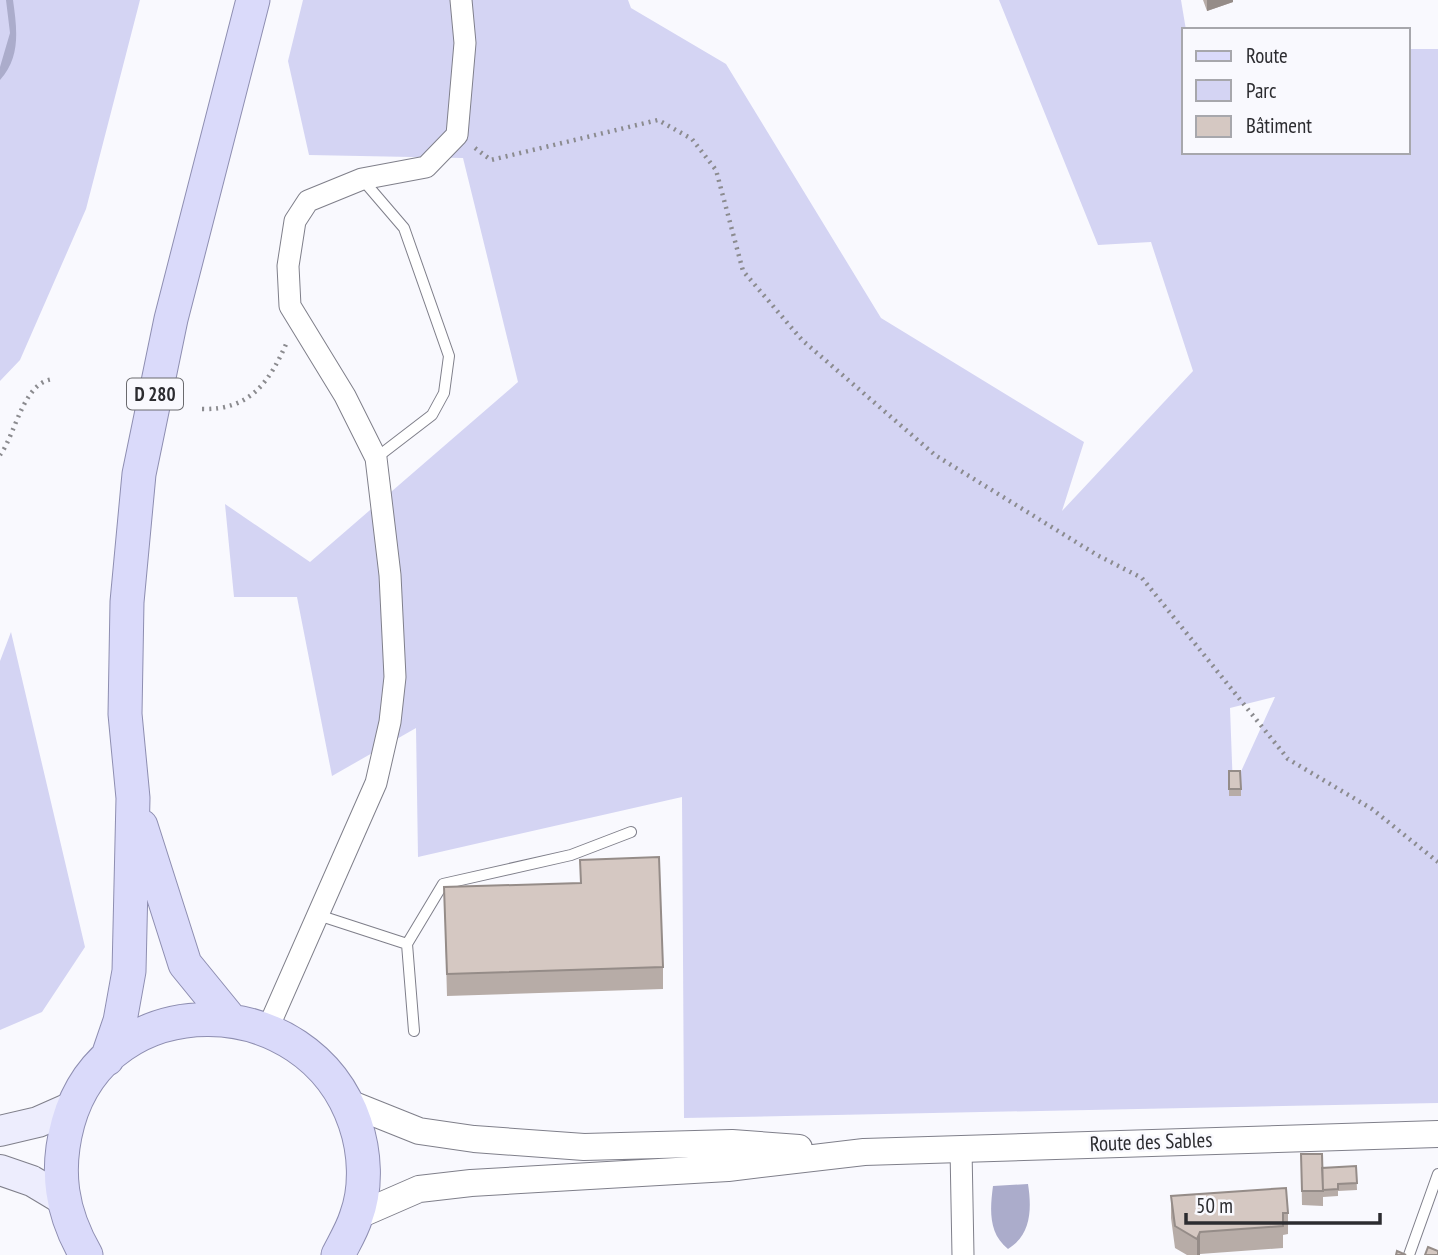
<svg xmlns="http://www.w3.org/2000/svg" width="1438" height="1255" font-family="'PT Sans Narrow',sans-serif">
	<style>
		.green { fill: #d4d4f3; fill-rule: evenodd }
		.water { fill: #abaccb }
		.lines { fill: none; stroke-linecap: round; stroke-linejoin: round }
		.service-casing { stroke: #7f7f8a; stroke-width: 12 }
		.minor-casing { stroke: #7f7f8a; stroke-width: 23 }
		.tertiary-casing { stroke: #7f7f8a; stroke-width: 28 }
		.secondary-casing { stroke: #7f7f8a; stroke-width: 32 }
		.primary-casing { stroke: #8e8eb1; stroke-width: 35 }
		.path { stroke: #8b8b8f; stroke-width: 4.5; stroke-dasharray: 2 5; stroke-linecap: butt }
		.service { stroke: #fff; stroke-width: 10 }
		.minor { stroke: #fff; stroke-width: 21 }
		.tertiary { stroke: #fff; stroke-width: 26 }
		.secondary { stroke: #ededfd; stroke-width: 30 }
		.primary { stroke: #dadafa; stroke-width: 33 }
		.wall { fill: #b7aca7 }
		.shaded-wall { fill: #958c88 }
		.building { fill: #d5c8c2; stroke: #958c88; stroke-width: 2 }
		.labels { text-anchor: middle; stroke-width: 5; stroke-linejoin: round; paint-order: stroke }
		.shield { fill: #f9f9fe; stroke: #6a6a6e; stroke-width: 2 }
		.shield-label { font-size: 19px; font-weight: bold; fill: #2c2c30 }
		.street-label { font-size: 21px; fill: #2c2c30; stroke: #f9f9fe }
	</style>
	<rect width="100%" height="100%" fill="#f9f9fe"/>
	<path class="green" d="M0 0H140L86 209 20 360 0 381Z
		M303 0H628L631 8 726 64 881 318 1084 442 1062 511 1193 371 1151 242 1098 245 999 0H1181L1186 30 1184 152H1408V49H1438V1103L684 1118 682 797 418 857 416 728 332 776 297 597H234L225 504 310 562 518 382 463 158 309 155 288 61ZM1274 697H1275L1233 789 1230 708Z
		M11 632 85 947 42 1012 0 1030V661Z"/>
	<path class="water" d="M6 0H13C17 29 21 57 0 80V67L10 33Z
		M1028 1184C1032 1209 1031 1235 1008 1249 988 1233 990 1209 993 1186Z"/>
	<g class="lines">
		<g class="service-casing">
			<path id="service" d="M362 179 404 228 449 356 444 393 432 415 376 458
				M318 915 407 944 414 1031
				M407 944 443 884 571 855 631 832
				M1409 1255 1438 1174"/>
		</g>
		<g class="minor-casing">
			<path id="minor" d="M268 1028 376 783 390 722 395 677 390 575 376 458 345 396 290 306 288 266 295 221 308 201 362 179 426 167 457 135 465 43 461 0
				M961 1149 963 1255"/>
		</g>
		<g class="tertiary-casing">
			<path id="tertiary" d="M349 1103 419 1131 474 1139 584 1147 732 1143 799 1148
				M357 1216 419 1189 471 1183 728 1168 864 1152 1438 1134"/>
		</g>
		<g class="secondary-casing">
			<path id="secondary" d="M0 1131 38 1122 72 1107
				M0 1170 32 1181 62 1199"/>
		</g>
		<g class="primary-casing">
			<path id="primary" d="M141 826 185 964 229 1018
				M107 1059 120 1021 129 971 133 798 125 714 127 602 139 474 171 319 253 0
				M86 1255C61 1212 55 1171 68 1123 107 983 309 987 355 1123 365 1152 367 1188 356 1217 352 1230 344 1243 338 1255"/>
		</g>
		<path class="path" d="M475 148 491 160 658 120 692 139 716 170 743 271 802 340 935 455 1097 555 1142 578 1288 759 1372 809 1438 862
			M202 409C250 410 269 383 287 342
			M0 455C16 434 23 381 54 379"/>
		<use href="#service" class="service"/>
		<use href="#minor" class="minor"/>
		<use href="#tertiary" class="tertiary"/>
		<use href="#secondary" class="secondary"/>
		<use href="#primary" class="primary"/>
	</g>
	<path class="wall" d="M1203 0H1233V2L1207 11Z
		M1229 771 1241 789V796H1229Z
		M580 860 663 967V989L447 996 444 887 580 883Z
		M1301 1154 1322 1168 1356 1166 1357 1190 1338 1191V1196L1323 1197V1194V1206L1302 1205Z
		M1171 1196 1288 1213V1234L1283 1235V1248L1200 1254V1255H1187L1175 1248 1171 1218Z"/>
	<path class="shaded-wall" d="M1207 0H1233V2L1207 11Z
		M1200 1232V1255H1197V1239Z"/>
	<path class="building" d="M1229 771H1240L1241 789H1229Z
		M659 857 663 967 447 974 444 887 581 883 580 860Z
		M1301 1154H1322L1323 1191H1302Z
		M1356 1166 1357 1183 1338 1184V1189L1323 1190 1322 1168Z
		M1286 1188 1288 1213H1283V1226L1200 1232 1197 1239 1175 1226 1171 1196Z
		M1428 1247 1438 1251V1255H1425Z
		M1397 1251 1406 1255H1396Z"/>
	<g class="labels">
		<rect class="shield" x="127" y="378.5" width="56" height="31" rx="5"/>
		<g class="shield-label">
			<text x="155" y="401">D 280</text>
		</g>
		<g class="street-label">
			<text transform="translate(1151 1142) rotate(-2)" y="7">Route des Sables</text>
		</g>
	</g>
	<rect x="1182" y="28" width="228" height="126" fill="#f9f9fe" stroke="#a7a7ac" stroke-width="2"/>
	<rect x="1196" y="51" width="35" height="10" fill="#dadafa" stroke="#a7a7ac" stroke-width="2"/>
	<text x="1246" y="63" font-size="21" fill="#2c2c30">Route</text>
	<rect x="1196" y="80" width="35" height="21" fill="#d4d4f3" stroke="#a7a7ac" stroke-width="2"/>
	<text x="1246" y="98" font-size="21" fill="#2c2c30">Parc</text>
	<rect x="1196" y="116" width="35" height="21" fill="#d5c8c2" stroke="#a7a7ac" stroke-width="2"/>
	<text x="1246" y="133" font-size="21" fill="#2c2c30">Bâtiment</text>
	<path d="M1186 1213v10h194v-10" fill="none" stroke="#2c2c30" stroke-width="3.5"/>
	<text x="1196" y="1213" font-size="21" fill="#2c2c30" stroke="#f9f9fe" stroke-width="5" paint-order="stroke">50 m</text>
</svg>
